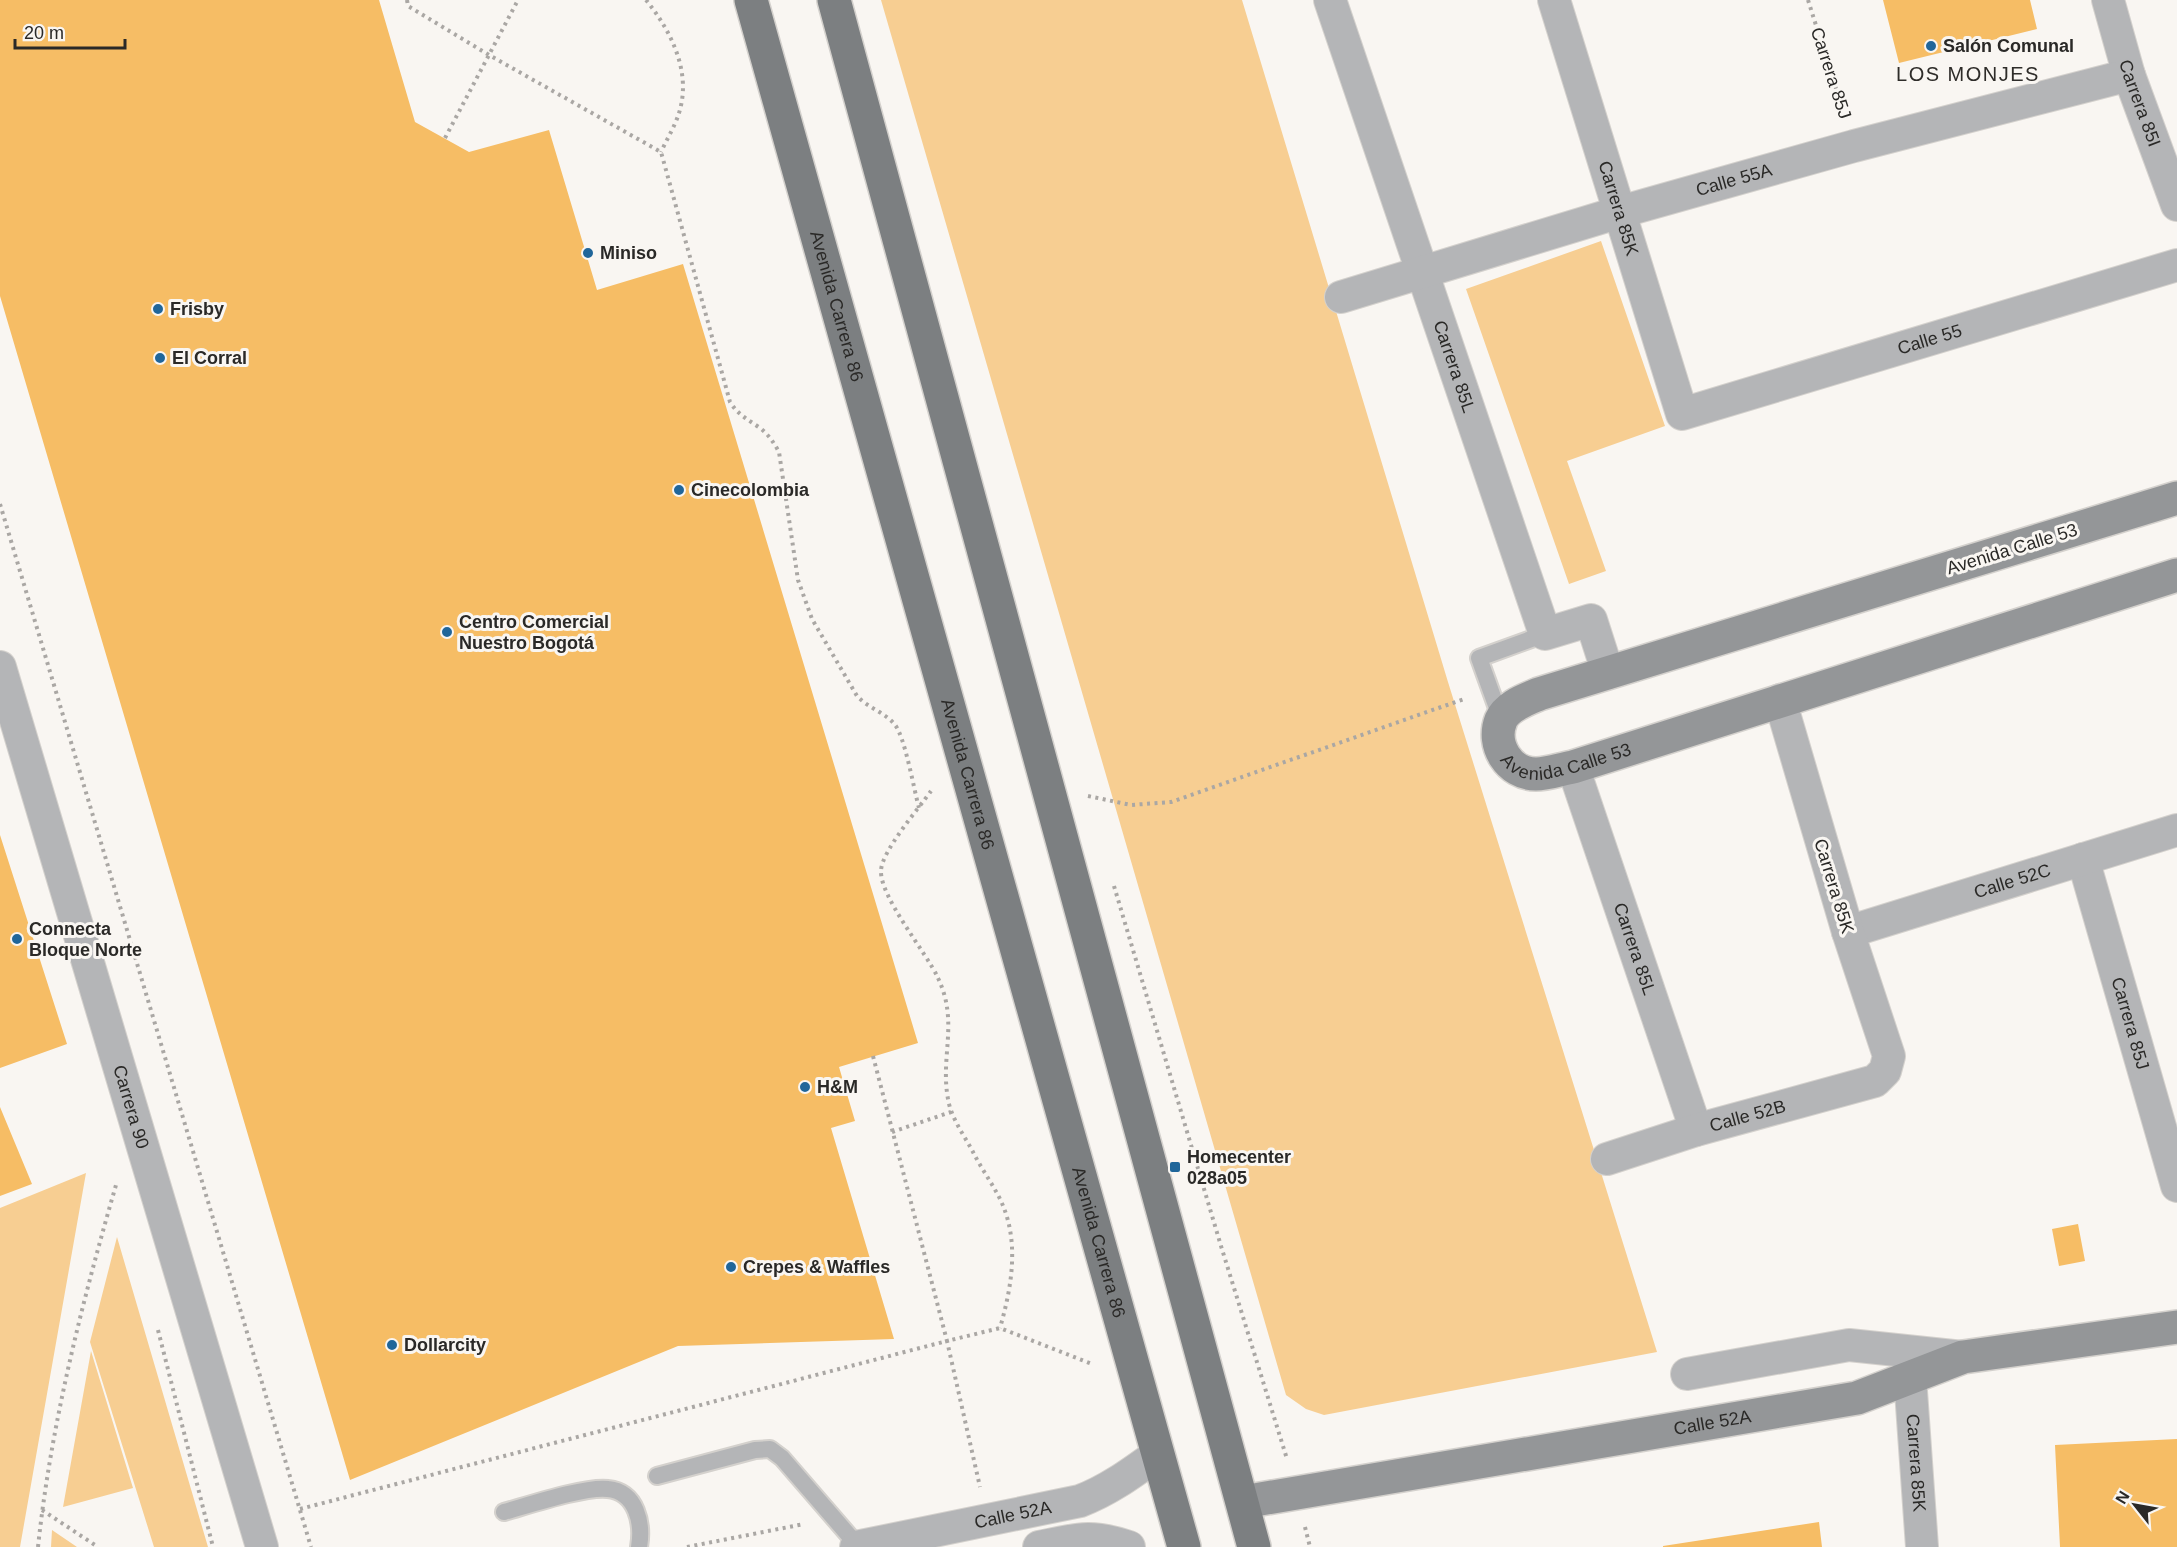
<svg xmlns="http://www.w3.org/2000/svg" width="2177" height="1547" font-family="Arial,sans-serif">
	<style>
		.green { fill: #f7ce92 }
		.building { fill: #f6bd65 }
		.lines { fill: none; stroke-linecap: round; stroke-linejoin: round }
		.lane-casing { stroke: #d4d1cd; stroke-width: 20 }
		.street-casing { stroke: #d4d1cd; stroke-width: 34 }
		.secondary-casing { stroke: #d4d1cd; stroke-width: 36 }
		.primary-casing { stroke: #d4d1cd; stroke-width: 36 }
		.path { stroke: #aaa7a4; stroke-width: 4; stroke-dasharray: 3 4.5; stroke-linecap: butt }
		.lane { stroke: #b4b5b7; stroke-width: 16 }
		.street { stroke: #b4b5b7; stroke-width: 32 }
		.secondary { stroke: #949698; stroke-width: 33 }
		.primary { stroke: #7c7f81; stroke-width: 33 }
		.poi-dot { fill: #20669a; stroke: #f9f6f2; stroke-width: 2 }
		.labels { text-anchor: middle; stroke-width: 6; stroke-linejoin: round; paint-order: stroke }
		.poi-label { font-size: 18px; font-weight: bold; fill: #2a2927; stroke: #f9f6f2; text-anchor: start }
		.street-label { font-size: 18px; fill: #2a2927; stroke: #f9f6f2 }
		.neighbourhood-label { font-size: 20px; letter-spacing: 1.5px; fill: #2e2c29; stroke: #f9f6f2 }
	</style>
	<rect width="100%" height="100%" fill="#f9f6f2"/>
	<path class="green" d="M881 0H1242L1448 682 1657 1352 1324 1415 1306 1409 1286 1395Z
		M1601 241 1665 426 1567 461 1606 571 1569 584 1466 289Z
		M86 1173 20 1547H0V1208Z
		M117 1237 208 1547H154L90 1342Z
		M91 1351 133 1488 63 1507Z
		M52 1530 77 1547H51Z"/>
	<path class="building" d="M0 0H379L415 122 469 152 549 130 597 290 683 264 918 1043 839 1067 855 1121 831 1128 894 1339 678 1346 350 1480 0 296Z
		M1883 0H2030L2037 29 1899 63Z
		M0 835 67 1044 0 1068Z
		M0 1107 32 1184 0 1196Z
		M2078 1224 2085 1261 2059 1266 2052 1229Z
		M2177 1439V1547H2060L2055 1445Z
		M1819 1522 1822 1547H1663V1546Z"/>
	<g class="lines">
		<g class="lane-casing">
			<path id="lane" d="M1501 719 1479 658 1545 634
				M657 1476 755 1450 770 1449 782 1458 858 1546
				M504 1512C529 1505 586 1486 608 1489 637 1492 643 1524 639 1547"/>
		</g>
		<g class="street-casing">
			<g id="street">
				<path id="s1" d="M1330 0 1545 634 1591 620 1608 673"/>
				<path id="s2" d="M1554 0 1682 414 2177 265"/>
				<path id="s3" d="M2108 0 2129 75 2177 205"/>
				<path id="s4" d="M1341 297 1620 212 1854 146 2129 75"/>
				<path id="s5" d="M0 667 262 1547"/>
				<path id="s6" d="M1573 767 1696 1130"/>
				<path id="s7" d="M2083 859 2177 1186"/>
				<path id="s8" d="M1848 932 2177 830"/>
				<path id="s9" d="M1607 1159 1696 1130 1875 1081 1885 1071 1889 1056 1848 932 1780 700"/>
				<path d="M1687 1374 1849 1345 1963 1357"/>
				<path id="s10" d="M1910 1377 1922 1547"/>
				<path id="s11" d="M856 1547 1080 1501C1109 1490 1133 1472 1158 1454"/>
				<path d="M1039 1547C1078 1539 1091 1534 1129 1547"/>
			</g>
		</g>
		<g class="secondary-casing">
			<g id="secondary">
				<path id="s12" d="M2177 498 1539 694C1525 700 1507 706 1501 720 1491 745 1509 774 1536 774 1548 774 1561 769 1573 767L2177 575"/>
				<path id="s13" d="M1243 1502 1857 1398 1963 1357 2177 1327"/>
			</g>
		</g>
		<g class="primary-casing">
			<g id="primary">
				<path id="s14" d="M751 0 1184 1547"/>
				<path d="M834 0 1254 1547"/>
			</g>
		</g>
		<path class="path" d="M407 0 408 6 489 55 661 152 730 402C738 415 749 420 760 428 769 435 774 443 779 452L798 580 812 619 857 696C868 708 886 713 895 725 905 737 914 790 919 808
			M646 0C671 31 692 72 679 113 675 126 667 139 661 152
			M1808 0 1844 114
			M445 138 518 0
			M0 504 311 1547
			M931 791C919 808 881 852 881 871 880 897 926 952 938 978 959 1022 940 1056 948 1099 951 1118 964 1135 973 1152 981 1168 992 1183 1000 1199 1020 1240 1012 1286 1000 1328
			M1088 796 1131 805 1171 802 1464 699
			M1114 886 1221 1246 1287 1459
			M873 1056 947 1341 1000 1328 1092 1364
			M892 1132 951 1112
			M158 1330 213 1547
			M300 1509 947 1341 980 1487
			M42 1510 98 1547
			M1305 1527 1310 1547
			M38 1547C51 1424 82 1303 116 1185
			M687 1547 804 1524"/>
		<use href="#lane" class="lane"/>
		<use href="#street" class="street"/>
		<use href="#secondary" class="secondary"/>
		<use href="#primary" class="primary"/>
	</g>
	<g class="poi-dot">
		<circle cx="1931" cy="46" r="6"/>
		<circle cx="588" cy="253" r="6"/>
		<circle cx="158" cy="309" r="6"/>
		<circle cx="160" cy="358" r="6"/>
		<circle cx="679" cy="490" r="6"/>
		<circle cx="447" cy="632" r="6"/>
		<circle cx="17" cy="939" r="6"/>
		<circle cx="805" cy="1087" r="6"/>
		<rect x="1169" y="1161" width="12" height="12" rx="3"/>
		<circle cx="731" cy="1267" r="6"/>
		<circle cx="392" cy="1345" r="6"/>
	</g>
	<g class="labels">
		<g class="poi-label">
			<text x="1943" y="52">Salón Comunal</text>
			<text x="600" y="259">Miniso</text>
			<text x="170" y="315">Frisby</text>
			<text x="172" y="364">El Corral</text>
			<text x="691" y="496">Cinecolombia</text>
			<text x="459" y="628">Centro Comercial<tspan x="459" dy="21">Nuestro Bogotá</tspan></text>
			<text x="29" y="935">Connecta<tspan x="29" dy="21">Bloque Norte</tspan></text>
			<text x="817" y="1093">H&amp;M</text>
			<text x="1187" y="1163">Homecenter<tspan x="1187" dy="21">028a05</tspan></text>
			<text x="743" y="1273">Crepes &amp; Waffles</text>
			<text x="404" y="1351">Dollarcity</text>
		</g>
		<g class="street-label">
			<text transform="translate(1831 73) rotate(72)" y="6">Carrera 85J</text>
			<text dy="6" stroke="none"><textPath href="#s3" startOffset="108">Carrera 85I</textPath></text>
			<text dy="6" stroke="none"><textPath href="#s4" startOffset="410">Calle 55A</textPath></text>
			<text dy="6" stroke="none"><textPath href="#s2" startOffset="218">Carrera 85K</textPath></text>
			<text dy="6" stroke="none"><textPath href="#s14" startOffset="318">Avenida Carrera 86</textPath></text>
			<text dy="6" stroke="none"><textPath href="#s2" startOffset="692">Calle 55</textPath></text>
			<text dy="6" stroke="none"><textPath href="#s1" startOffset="387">Carrera 85L</textPath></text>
			<text transform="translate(2012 549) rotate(-17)" y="6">Avenida Calle 53</text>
			<text dy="6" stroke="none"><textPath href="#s12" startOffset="820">Avenida Calle 53</textPath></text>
			<text dy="6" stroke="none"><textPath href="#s14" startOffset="804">Avenida Carrera 86</textPath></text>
			<text dy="6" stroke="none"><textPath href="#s8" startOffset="172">Calle 52C</textPath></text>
			<text transform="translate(1834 886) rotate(73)" y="6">Carrera 85K</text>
			<text dy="6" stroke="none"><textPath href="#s6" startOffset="192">Carrera 85L</textPath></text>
			<text dy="6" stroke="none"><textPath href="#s7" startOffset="171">Carrera 85J</textPath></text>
			<text dy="6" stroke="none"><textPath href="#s5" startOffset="459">Carrera 90</textPath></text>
			<text dy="6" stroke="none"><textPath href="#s9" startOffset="147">Calle 52B</textPath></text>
			<text dy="6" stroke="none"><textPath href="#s14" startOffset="1290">Avenida Carrera 86</textPath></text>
			<text dy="6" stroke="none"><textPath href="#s13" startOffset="476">Calle 52A</textPath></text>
			<text dy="6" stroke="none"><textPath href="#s10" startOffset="86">Carrera 85K</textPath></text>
			<text dy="6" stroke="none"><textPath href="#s11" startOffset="160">Calle 52A</textPath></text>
		</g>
		<g class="neighbourhood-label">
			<text x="1968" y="81">LOS MONJES</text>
		</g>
	</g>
	<g transform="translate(2135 1505) rotate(301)" stroke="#f9f6f2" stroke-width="4.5" paint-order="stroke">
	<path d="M0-4.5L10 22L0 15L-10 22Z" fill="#2a2927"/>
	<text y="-9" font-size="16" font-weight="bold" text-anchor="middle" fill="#2a2927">N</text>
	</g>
	<path d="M15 39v9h110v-9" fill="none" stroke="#2a2927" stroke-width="3"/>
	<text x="24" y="39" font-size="18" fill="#2a2927" stroke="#f9f6f2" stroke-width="4.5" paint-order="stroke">20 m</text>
</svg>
